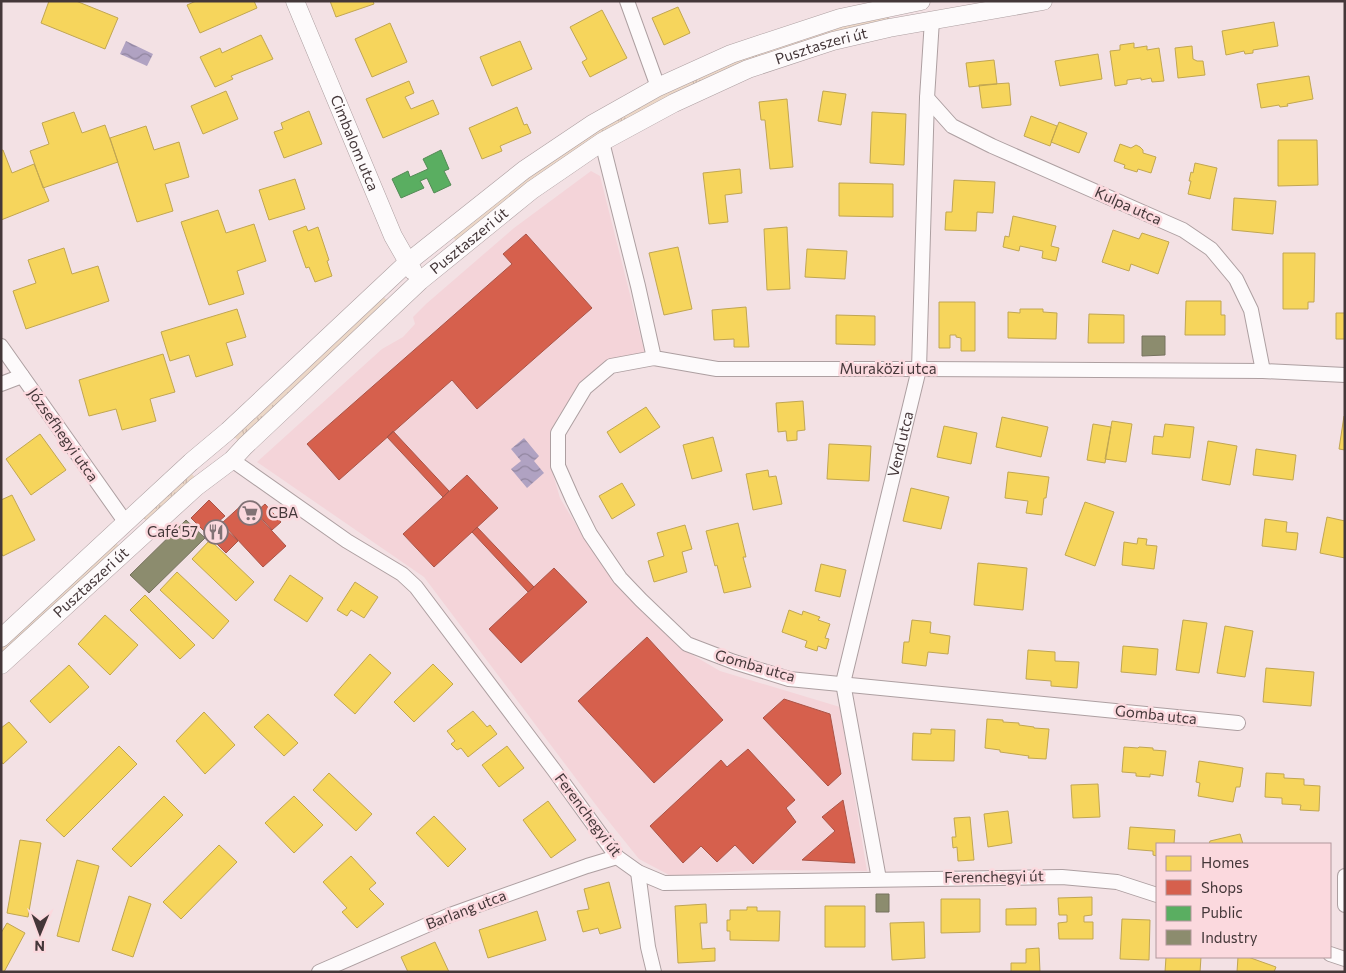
<svg xmlns="http://www.w3.org/2000/svg" width="1346" height="973" font-family="Commissioner,sans-serif">
	<style>
		.built { fill: #f4d4d9 }
		.grass { fill: url(#grass-tufts) }
		.water { fill: url(#water-waves) }
		.homes { fill: #f6d55c; stroke: #c1a652 }
		.shops { fill: #d6604d; stroke: #aa5447 }
		.public { fill: #5aae61; stroke: #538a55 }
		.industry { fill: #8c8c6e; stroke: #76725e }
		.lines { fill: none; stroke-linecap: round; stroke-linejoin: round }
		.minor-casing { stroke: #ad9fa1; stroke-width: 16 }
		.tertiary-casing { stroke: #ad9fa1; stroke-width: 19 }
		.minor { stroke: #fdfafb; stroke-width: 14 }
		.tertiary { stroke: #fdfafb; stroke-width: 18 }
		.labels { text-anchor: middle; stroke-width: 5; stroke-linejoin: round; paint-order: stroke }
		.street-label { font-size: 15px; fill: #443739; stroke: #fbd9de }
		.poi-label { font-size: 15px; fill: #443739; stroke: #fbd9de; text-anchor: start }
	</style>
	<defs>
		<pattern id="grass-tufts" width="24" height="20" patternUnits="userSpaceOnUse" patternTransform="scale(1.25)"><rect width="24" height="20" fill="#ecd7c7"/><path d="M3 7l-1-3M5 7V3M7 7l1-3M15 17l-1-3M17 17v-4M19 17l1-3" fill="none" stroke="#ccb9ac"/></pattern>
		<pattern id="water-waves" width="16" height="10" patternUnits="userSpaceOnUse" patternTransform="scale(1.25)"><rect width="16" height="10" fill="#b0a2c2"/><path d="M0 5q4-4 8 0t8 0" fill="none" stroke="#91859f"/></pattern>
	</defs>
	<rect width="100%" height="100%" fill="#f3e1e4"/>
	<path class="built" d="M591 171 600 176 645 354 611 361 585 378 558 417 551 438 550 464 560 498 581 533 612 580 645 614 689 653 720 671 840 707 867 871 759 870 671 876 639 859 602 813 424 577 257 462 382 349 403 337 415 324 413 317 426 304 514 228Z"/>
	<path class="grass" d="M888 13 890 23 672 97 458 243 452 236 532 172 600 128 667 91 735 60 842 24Z
		M383 296 390 304 239 442 233 435Z
		M192 474 197 480 148 523 143 517Z
		M114 540 121 549 1 660V642Z"/>
	<path class="water" d="M126 41 153 54 147 66 120 54Z
		M524 438 539 456 534 461 544 473 527 488 511 469 521 461 511 449Z"/>
	<path class="homes" d="M49 1H76L118 18 105 49 41 23Z
		M196 1H254L257 8 200 33 187 5Z
		M330 1H373L374 4 336 17Z
		M678 7 690 33 664 45 652 18Z
		M602 10 627 58 590 77 582 62 587 59 570 27Z
		M1274 22 1278 46 1253 50V53L1245 54 1244 51 1226 55 1222 31Z
		M390 23 407 62 372 77 355 39Z
		M261 35 273 59 231 76 233 79 215 87 200 57 220 48 222 53Z
		M520 41 532 69 492 86 480 57Z
		M1134 43V48L1147 46V50L1159 48 1164 81 1152 82 1151 78 1141 80V78L1127 80V84L1115 86 1110 51 1120 50V45Z
		M1192 46 1193 59 1197 61H1203L1205 75 1178 78 1175 48Z
		M1098 54 1102 79 1060 86 1055 61Z
		M994 60 997 84 969 87 966 63Z
		M1309 76 1313 99 1287 104 1288 106 1280 107 1279 105 1261 108 1257 84Z
		M409 81 414 93 405 97 411 109 433 100 439 114 383 138 366 99Z
		M1009 83 1011 105 982 108 979 85Z
		M226 91 238 119 203 134 191 106Z
		M823 91 846 94 841 125 818 121Z
		M787 99 793 167 770 169 765 120H761L759 102Z
		M517 107 524 125 527 124 531 133 500 146 502 151 482 159 469 128Z
		M309 111 322 144 284 158 274 132 283 129 281 123Z
		M74 112 82 133 105 125 118 162 43 188 30 151 49 144 42 123Z
		M872 112 906 114 904 165 870 163Z
		M1031 116 1057 126 1050 146 1024 136Z
		M1059 122 1087 133 1079 153 1051 142Z
		M146 126 154 150 179 142 189 177 165 184 173 211 137 222 110 138Z
		M1278 140H1317L1318 185 1278 186Z
		M1120 144 1131 148 1136 145 1140 147 1143 150V153L1156 157 1151 173 1138 169 1137 172 1124 168 1125 165 1114 161Z
		M1 150H3L12 173 34 164 49 201 1 220Z
		M1195 163 1217 168 1210 199 1188 194 1191 181H1189L1191 172 1193 173Z
		M740 169 742 193 725 195 728 222 709 224 703 173Z
		M295 179 305 209 269 220 259 190Z
		M954 180 995 182 993 213 977 212 976 231 945 230 946 212H952Z
		M839 183 893 184V217L839 216Z
		M1234 198 1276 201 1273 234 1232 230Z
		M218 210 226 233 254 224 266 261 237 271 244 294 209 305 181 222Z
		M1013 216 1056 226 1051 246 1059 248 1056 261 1042 258 1043 251 1020 246 1019 251 1003 247 1005 236 1009 237Z
		M306 226 308 231 318 227 329 260 327 261 332 276 315 282 309 267 306 268 293 231Z
		M787 227 790 289 767 290 764 229Z
		M1113 230 1139 239 1142 233 1169 242 1158 274 1131 264 1129 271 1102 262Z
		M678 247 692 309 664 315 649 253Z
		M64 248 72 274 98 266 109 301 26 329 13 291 36 283 28 260Z
		M807 249 847 251 845 279 805 277Z
		M1283 253H1315L1314 302H1308V309H1283Z
		M1186 301H1221V315H1225V335H1185Z
		M939 302H975V351H961V338L956 337V335H950V348H939Z
		M746 307 749 347H734V339L714 340 712 310Z
		M237 309 246 337 226 343 233 365 196 377 189 355 170 361 161 332Z
		M1020 309H1043V312L1057 313 1056 339 1008 338V312L1020 313Z
		M1336 313H1345V339H1336Z
		M1089 314 1124 315V343H1088Z
		M836 315 875 316V345L836 344Z
		M163 354 175 392 150 399 156 421 122 430 116 409 89 416 79 380Z
		M803 401 805 430 797 431V440L787 441 786 431 778 432 776 403Z
		M646 407 660 427 620 453 607 432Z
		M1344 416 1345 417V450L1339 449Z
		M1002 417 1048 427 1041 457 996 447Z
		M1112 421 1132 424 1126 462 1105 459Z
		M1093 424 1111 427 1105 463 1087 460Z
		M1165 424 1194 427 1190 458 1152 454 1154 436 1163 437Z
		M944 426 977 433 971 464 937 457Z
		M40 434 66 470 31 495 6 459Z
		M713 437 722 471 692 479 683 445Z
		M1208 441 1237 446 1230 485 1202 480Z
		M829 444 871 446 869 481 827 479Z
		M1256 449 1296 455 1293 480 1253 475Z
		M768 470 769 477 776 476 782 504 753 510 746 474Z
		M1008 472 1049 477 1046 498H1044L1042 515 1026 513 1028 501 1005 498Z
		M622 483 635 505 612 519 599 496Z
		M911 488 949 497 941 529 903 521Z
		M12 495 35 540 3 556 1 553V500Z
		M1085 502 1114 512 1095 566 1065 555Z
		M1327 517 1345 521V558L1320 553Z
		M1265 519 1287 522 1286 532 1298 533 1296 550 1262 546Z
		M738 523 746 557H743L751 587 724 593 717 565 715 566 706 531Z
		M685 525 692 549 682 552 687 572 654 582 648 561 664 556 657 533Z
		M1138 538 1147 539 1146 545 1157 546 1154 569 1122 565 1124 542 1137 544Z
		M210 540 254 582 236 601 192 559Z
		M978 563 1027 568 1023 610 974 605Z
		M821 564 846 570 840 597 815 591Z
		M177 572 229 621 213 639 160 590Z
		M290 575 323 598 307 622 274 600Z
		M355 582 378 597 364 618 351 610 347 616 337 610Z
		M145 595 195 645 180 659 130 610Z
		M789 610 802 615 803 611 820 617 818 620 830 624 825 638 829 639 826 649 818 646 817 651 805 647 807 641 782 632Z
		M105 615 138 645 110 675 78 644Z
		M912 620 931 622 930 633 950 636 948 654 928 652 926 666 902 663 904 642H909Z
		M1183 620 1207 623 1199 673 1176 670Z
		M1225 626 1253 631 1245 677 1217 673Z
		M1123 646 1158 649 1156 675 1121 672Z
		M1028 650 1055 652V661L1079 662 1077 688 1051 686V681L1026 679Z
		M370 654 391 673 355 714 334 695Z
		M433 664 453 684 414 722 394 702Z
		M69 665 89 687 50 723 30 701Z
		M1266 668 1314 672 1311 706 1263 702Z
		M473 711 487 727 490 725 497 734 468 757 461 748 457 750 451 744 455 741 447 731Z
		M204 712 235 745 205 774 176 741Z
		M268 714 298 743 284 756 254 727Z
		M987 719 1003 720V722L1019 723V725L1034 727V728L1049 729 1046 759 1028 758 1029 756 1000 752V750L985 748Z
		M9 722 27 742 3 764 1 761V728Z
		M931 729 955 730 954 761 912 760 913 733 931 734Z
		M119 746 137 764 64 837 46 820Z
		M507 746 524 768 499 787 482 765Z
		M1124 747 1138 748 1139 747 1153 748V750L1166 751 1163 776 1150 774V777L1136 776V773L1122 772Z
		M1199 761 1243 768 1240 787H1236L1233 802 1198 796 1200 783 1196 782Z
		M329 773 372 814 356 831 313 790Z
		M1266 773 1284 774V778L1304 779V785L1320 786 1319 811 1300 810 1301 805 1282 804V798L1265 797Z
		M1098 784 1100 817 1073 818 1071 785Z
		M164 796 183 815 131 867 112 849Z
		M294 796 323 825 294 853 265 823Z
		M548 801 576 840 551 858 523 820Z
		M1008 811 1012 843 988 847 984 814Z
		M434 816 466 849 448 867 416 833Z
		M970 817 974 860 958 861 957 847 953 848 952 837H956L954 818Z
		M1130 827 1175 830 1174 844H1157V856L1153 855V851L1128 849Z
		M1240 834 1243 844H1209L1210 841Z
		M20 840 41 843 28 917 7 913Z
		M219 845 237 862 181 919 163 902Z
		M351 856 376 883 369 889 384 904 357 928 342 912 347 908 323 882Z
		M77 860 99 866 79 942 57 936Z
		M609 882 621 928 600 934 598 928 583 932 577 911 589 909 584 889Z
		M129 896 151 904 133 957 112 950Z
		M1092 897V915L1084 916V922H1093V939H1059L1058 923 1067 922V915H1059L1058 898Z
		M941 899H980V932L941 933Z
		M706 904 707 923H700L702 949 715 948V961L678 963 675 906Z
		M825 906H865V947H825Z
		M747 907H757V911H780L779 941 730 940V931H727V920H730V910H747Z
		M1036 908V925H1006V909Z
		M537 911 546 940 488 958 479 930Z
		M1122 919 1150 920 1149 960 1120 959Z
		M924 922 925 958 892 960 890 923Z
		M7 923 25 933 4 972H1V933Z
		M435 942 449 972H408L401 957Z
		M1039 948 1040 972H1011V963H1026V949Z
		M1166 957H1201L1200 972H1165Z
		M1238 957H1248L1276 967 1274 972H1237Z"/>
	<path class="shops" d="M526 234 592 308 477 409 452 380 339 480 307 444 512 264 503 254Z
		M393 431 449 491 443 497 387 437Z
		M467 475 498 508 434 567 403 534Z
		M209 500 225 516 218 522 238 541 226 553 191 518Z
		M245 502 286 546 263 567 222 523Z
		M265 504 281 522 272 530 256 512Z
		M477 527 534 587 528 592 472 532Z
		M554 568 587 602 521 663 489 629Z
		M647 637 723 720 654 783 578 701Z
		M784 699 830 714 841 774 828 786 763 718Z
		M748 749 795 800 786 808 796 822 753 864 735 845 717 862 701 846 683 863 650 826 721 760 727 767Z
		M843 800 855 863 802 860 835 831 822 817Z"/>
	<path class="public" d="M441 150 449 169 444 171 451 185 434 193 427 178 420 181 424 188 401 198 392 179 408 171 410 177 428 169 423 159Z"/>
	<path class="industry" d="M1142 336H1165V355L1142 356Z
		M186 520 205 538 149 593 130 575Z
		M876 894H889V912H876Z"/>
	<g class="lines">
		<g class="minor-casing">
			<g id="minor">
				<path d="M627 1 658 87"/>
				<path d="M927 98 952 126 992 146 1183 230 1211 249 1236 279 1251 310 1263 371"/>
				<path d="M602 142 638 286 654 358 717 369H919L1263 371 1345 375"/>
				<path d="M1 346 126 523"/>
				<path d="M654 358 611 366 585 388 558 433V466L573 500 590 534 620 578 641 600 687 644 734 662 789 679 1238 723"/>
				<path d="M1 384 22 376"/>
				<path d="M232 460 347 541 402 574 416 587 554 770 617 857 638 872 664 883 1062 877 1117 882 1157 895"/>
				<path d="M638 872 648 947 654 972"/>
				<path d="M1345 876V905"/>
				<path id="s1" d="M879 879 843 683 919 369 927 98 932 20"/>
				<path d="M1330 954 1345 959"/>
				<path d="M319 972 450 915 587 866 617 857"/>
			</g>
		</g>
		<g class="tertiary-casing">
			<g id="tertiary">
				<path id="s2" d="M295 1 393 236 413 271"/>
				<path d="M1 638 191 462 228 431 407 263 524 170 594 123 658 87 731 54 840 18 921 1"/>
				<path id="s3" d="M1 665 196 487 232 460 245 446 420 281 532 190 602 142 674 103 748 69 833 41 889 28 1043 1"/>
			</g>
		</g>
		<use href="#minor" class="minor"/>
		<use href="#tertiary" class="tertiary"/>
	</g>
	<defs>
		<g id="supermarket-ring" transform="scale(1.25)"><circle r="9.5" fill="#fbd9de" stroke="#817275" stroke-width="1.5"/><path d="M-6-5.5h2.5l.6 2H6L4.5 2H-2.5L-4.4-4H-6ZM-1.5 3.2a1.3 1.3 0 1 0 .1 0ZM3 3.2a1.3 1.3 0 1 0 .1 0Z" fill="#817275"/></g>
		<g id="restaurant-ring" transform="scale(1.25)"><circle r="9.5" fill="#fbd9de" stroke="#817275" stroke-width="1.5"/><path d="M-5-6h1v4h1v-4h1v4h1v-4h1v5L-1.5 .5V6h-2V.5L-5-1ZM5-6V6H3V1.5H1.5Q1.5-4 5-6Z" fill="#817275"/></g>
	</defs>
	<g fill-rule="evenodd">
		<use href="#supermarket-ring" x="250" y="513"/>
		<use href="#restaurant-ring" x="216" y="532"/>
	</g>
	<g class="labels">
		<g class="street-label">
			<text dy="5" stroke="none"><textPath href="#s3" startOffset="1038">Pusztaszeri út</textPath></text>
			<text dy="5" stroke="none"><textPath href="#s2" startOffset="154">Cimbalom utca</textPath></text>
			<text transform="translate(1128 206) rotate(24)" y="5">Kulpa utca</text>
			<text dy="5" stroke="none"><textPath href="#s3" startOffset="632">Pusztaszeri út</textPath></text>
			<text x="888" y="374">Muraközi utca</text>
			<text transform="translate(63 435) rotate(55)" y="5">Józsefhegyi utca</text>
			<text dy="5" stroke="none"><textPath href="#s1" startOffset="445">Vend utca</textPath></text>
			<text dy="5" stroke="none"><textPath href="#s3" startOffset="122">Pusztaszeri út</textPath></text>
			<text transform="translate(755 666) rotate(16)" y="5">Gomba utca</text>
			<text transform="translate(1156 715) rotate(6)" y="5">Gomba utca</text>
			<text transform="translate(588 815) rotate(53)" y="5">Ferenchegyi út</text>
			<text transform="translate(994 877) rotate(-1)" y="5">Ferenchegyi út</text>
			<text transform="translate(466 910) rotate(-21)" y="5">Barlang utca</text>
		</g>
		<g class="poi-label">
			<text x="268" y="518">CBA</text>
			<text x="198" y="537" text-anchor="end">Café 57</text>
		</g>
	</g>
	<rect width="1346" height="973" fill="none" stroke="#443739" stroke-width="5"/>
	<rect x="1156" y="843" width="175" height="115" fill="#fbd9de" stroke="#b2989c"/>
	<rect x="1166" y="856" width="25" height="15" fill="#f6d55c" stroke="#b2989c"/>
	<text x="1201" y="868" font-size="15" fill="#443739">Homes</text>
	<rect x="1166" y="880" width="25" height="15" fill="#d6604d" stroke="#b2989c"/>
	<text x="1201" y="893" font-size="15" fill="#443739">Shops</text>
	<rect x="1166" y="906" width="25" height="15" fill="#5aae61" stroke="#b2989c"/>
	<text x="1201" y="918" font-size="15" fill="#443739">Public</text>
	<rect x="1166" y="930" width="25" height="15" fill="#8c8c6e" stroke="#b2989c"/>
	<text x="1201" y="943" font-size="15" fill="#443739">Industry</text>
	<g transform="translate(40 933) rotate(181)" stroke="#fbd9de" stroke-width="4" paint-order="stroke">
	<path d="M0-4L9 19L0 12L-9 19Z" fill="#443739"/>
	<text y="-8" font-size="14" font-weight="bold" text-anchor="middle" fill="#443739">N</text>
	</g>
</svg>
